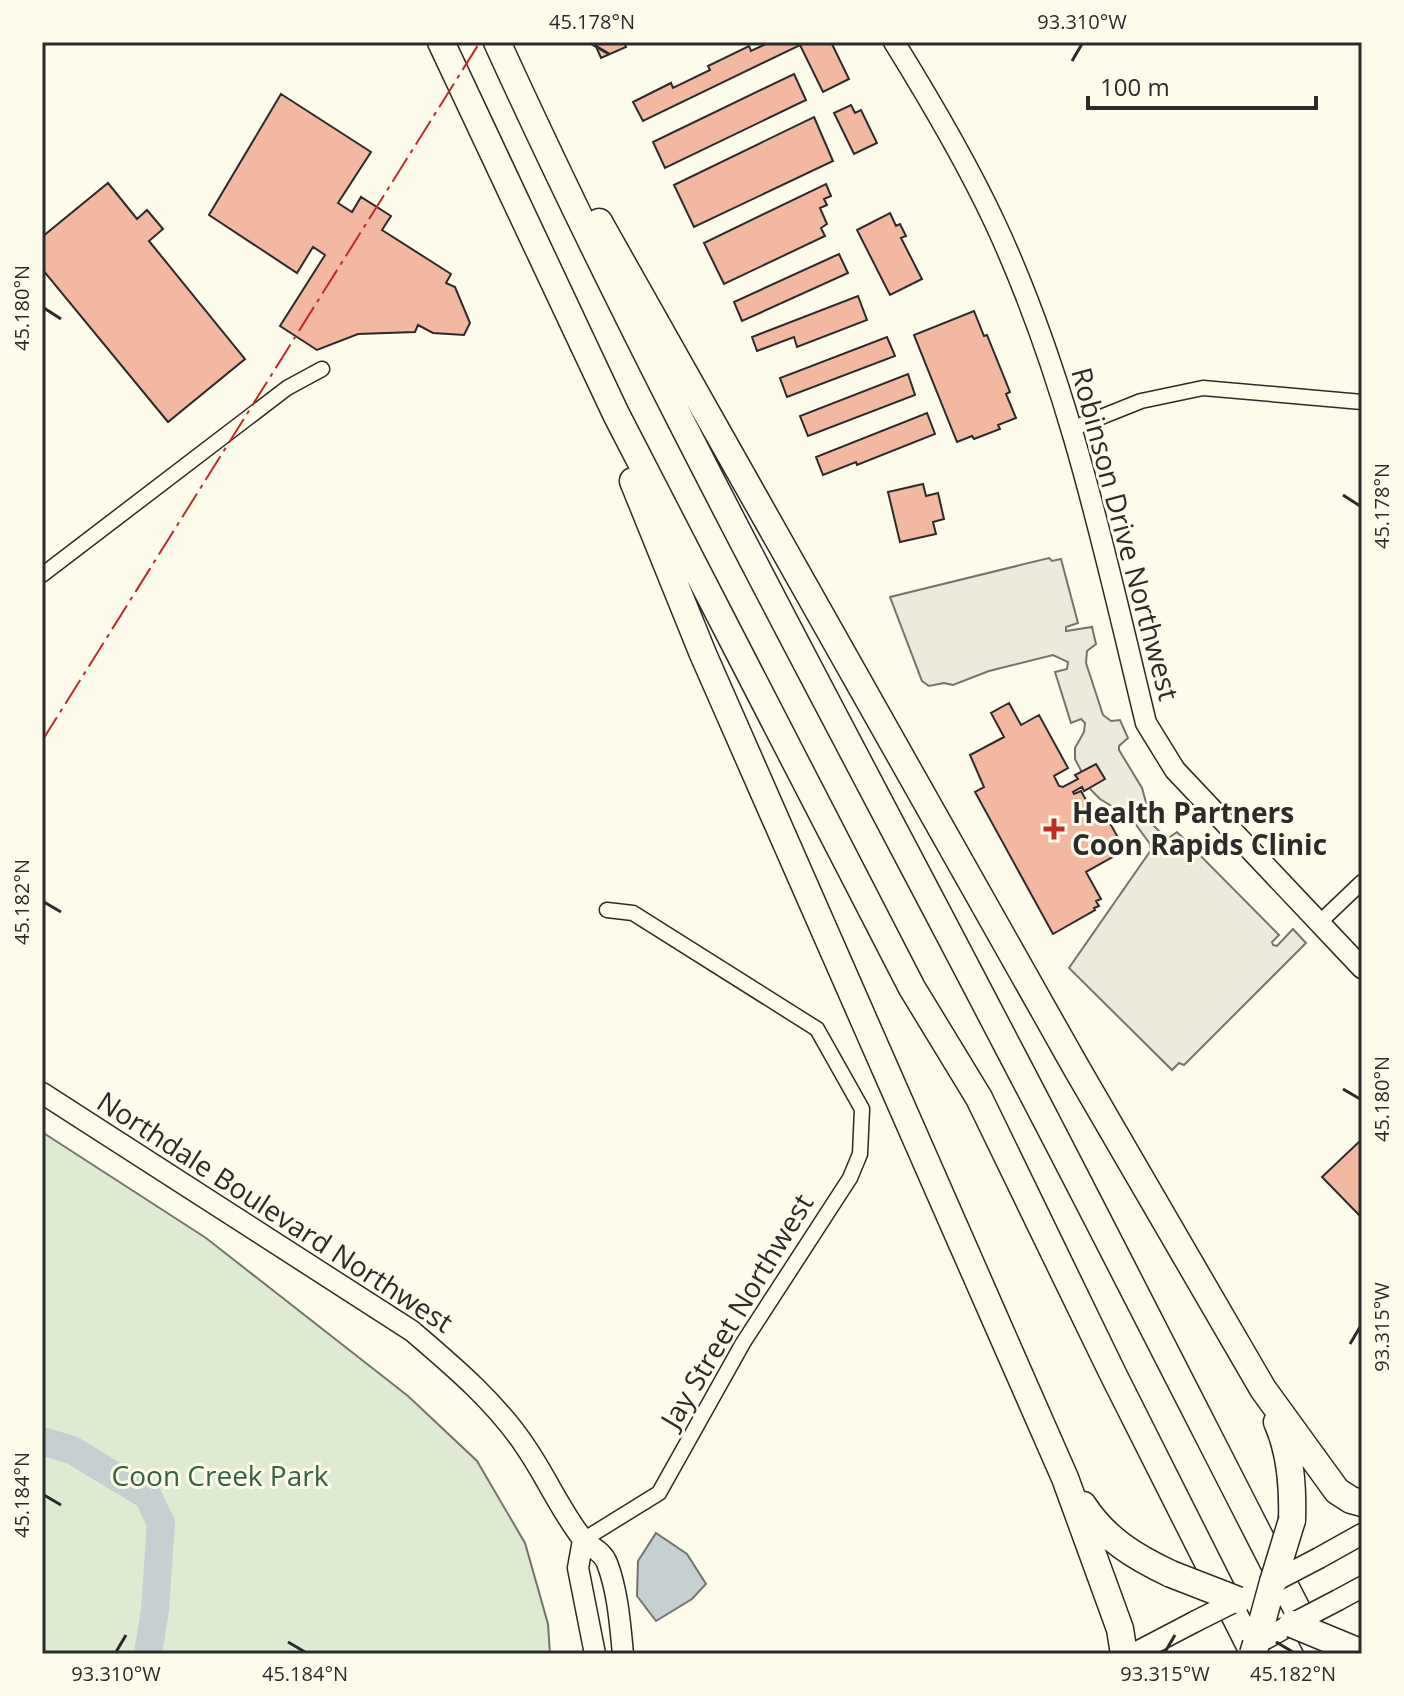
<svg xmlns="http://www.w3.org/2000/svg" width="1404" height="1696" font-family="'Open Sans',sans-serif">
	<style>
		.green { fill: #deebd1; stroke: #74746e; stroke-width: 2 }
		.parking { fill: #eceadb; stroke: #74746e; stroke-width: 2 }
		.water { fill: #c7d0d0; stroke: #74746e; stroke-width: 2 }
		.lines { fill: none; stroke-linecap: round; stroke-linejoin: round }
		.river { stroke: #c7d0d0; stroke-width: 28 }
		.building { fill: #f2b8a0; stroke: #2b2b2b; stroke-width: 2 }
		.street-casing { stroke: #2b2b2b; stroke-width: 17 }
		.secondary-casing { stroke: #2b2b2b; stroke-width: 23 }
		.highway-casing { stroke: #2b2b2b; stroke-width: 29 }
		.street { stroke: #fdfbea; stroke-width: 14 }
		.secondary { stroke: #fdfbea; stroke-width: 20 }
		.highway { stroke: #fdfbea; stroke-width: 26 }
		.secondary-bridge-casing { stroke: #2b2b2b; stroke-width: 23; stroke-linecap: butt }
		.highway-bridge-casing { stroke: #2b2b2b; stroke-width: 29; stroke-linecap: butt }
		.secondary-bridge { stroke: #fdfbea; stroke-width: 20 }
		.highway-bridge { stroke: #fdfbea; stroke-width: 26 }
		.power { stroke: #c62828; stroke-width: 2; stroke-dasharray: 28 6 4 6; stroke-linecap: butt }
		.ticks { fill: none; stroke: #2b2b2b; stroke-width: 3 }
		.poi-dot { fill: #c62828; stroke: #fdfbea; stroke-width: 3 }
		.labels { text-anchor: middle; stroke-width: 6; stroke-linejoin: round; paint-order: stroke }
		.street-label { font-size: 28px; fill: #2b2b2b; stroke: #fdfbea }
		.poi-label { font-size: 28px; font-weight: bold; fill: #2b2b2b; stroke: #fdfbea; text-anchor: start }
		.park-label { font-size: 28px; fill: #34623c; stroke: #fdfbea }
		.neatline { fill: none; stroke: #2b2b2b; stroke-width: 3 }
		.ticks-label { font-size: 20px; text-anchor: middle; fill: #2b2b2b }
	</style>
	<rect width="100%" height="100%" fill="#fdfbea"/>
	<path class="green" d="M42 1132 206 1238 408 1396 477 1461 525 1543 548 1624 550 1654H42Z"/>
	<path class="parking" d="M1049 558 1052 561 1061 559 1078 623 1066 627V631L1092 627 1096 644 1087 651 1086 663 1103 715 1111 721 1120 720 1128 738 1119 746V750L1142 788 1152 824 1167 839 1177 832 1279 935 1272 942 1273 945 1277 946 1293 929 1306 943 1184 1065 1179 1063 1172 1070 1069 968 1151 850 1150 844 1131 818 1100 799 1091 790 1075 759V748L1084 732 1085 723 1081 719 1071 723 1055 672 1067 669 1068 662 1053 655 989 671 953 685 944 683 929 686 922 681 890 597Z"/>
	<path class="water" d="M656 1533 687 1554 706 1584 692 1599 656 1621 637 1596 638 1561Z"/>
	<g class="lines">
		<path class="river" d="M42 1441 72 1450 148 1496 161 1523 155 1610 148 1654"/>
	</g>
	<path class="building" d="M594 42H624L626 47 601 58Z
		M770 42H831L849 79 823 92 800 45 643 121 633 102 671 83 673 88 710 70 708 66 749 46 751 51Z
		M794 74 806 100 665 168 653 142Z
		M281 94 371 152 338 203 352 212 361 197 391 216 382 230 451 274 446 283 455 287 470 323 464 335 433 333 418 325 415 332 358 334 317 350 280 326 325 255 313 247 297 273 209 215Z
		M851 105 855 113 861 110 877 143 854 154 834 113Z
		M814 117 833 161 694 227 674 185Z
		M108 183 137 219 147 210 163 229 149 241 245 359 168 422 42 269V237Z
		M826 184 831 196 824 199 827 205 820 208 827 224 821 228 825 236 724 284 704 243Z
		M890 213 896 226 900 224 906 236 901 238 922 279 890 295 857 230Z
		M839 254 848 273 742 321 734 302Z
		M858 296 867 320 797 347 794 337 757 351 752 337Z
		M974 311 984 336 987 335 1010 392 1006 394 1016 418 998 425 1000 429 974 439 972 436 957 442 914 335Z
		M887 337 895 356 787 397 780 378Z
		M908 374 915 395 808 436 800 416Z
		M927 413 935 434 857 465 856 462 823 475 816 457Z
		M923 484 926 496 938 493 944 519 933 522 936 534 900 542 888 492Z
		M1009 703 1021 725 1039 715 1068 768 1054 776 1059 786 1063 787 1078 779 1075 775 1096 764 1105 779 1084 791 1082 787 1073 792 1074 794 1081 791 1091 809 1101 807 1125 850 1086 872 1101 899 1096 901 1099 906 1094 908 1095 910 1053 934 975 792 984 787 970 755 1004 737 991 713Z
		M1362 1139V1218L1322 1177Z"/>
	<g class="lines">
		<g class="street-casing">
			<path id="street" d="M1071 429 1141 401 1203 388 1362 402
				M42 575 287 388 322 369
				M1319 923 1362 882
				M583 1540 659 1493 743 1343 850 1178 860 1154 862 1109 817 1029 633 913 607 910"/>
		</g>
		<g class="secondary-casing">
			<path id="secondary" d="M894 42C930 100 966 161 995 223 1069 382 1105 554 1146 723L1175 770 1362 968
				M42 1093 412 1331C453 1366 497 1403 527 1449 546 1477 561 1511 582 1538 590 1548 602 1550 607 1563 618 1592 620 1624 623 1654
				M583 1540 578 1568 595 1654
				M1319 1558 1362 1534
				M1338 1600 1362 1587
				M1256 1644 1292 1624
				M1133 1654 1196 1621"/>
		</g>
		<g class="highway-casing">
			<path id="highway" d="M441 42 616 414 912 988 979 1098 1113 1374 1254 1654
				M497 42C653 384 835 714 1008 1047 1114 1249 1216 1452 1320 1654
				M599 222 1077 1069 1263 1389 1337 1491 1351 1500 1362 1503
				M633 481 703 654 1065 1478 1120 1629 1124 1654
				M1277 1422C1291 1453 1293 1487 1292 1520
				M1083 1505C1105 1539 1135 1557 1171 1574
				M1256 1644 1273 1582"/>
		</g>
		<use href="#street" class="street"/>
		<use href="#secondary" class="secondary"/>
		<use href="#highway" class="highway"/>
		<g class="secondary-bridge-casing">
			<path id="secondary-bridge" d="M1273 1582 1319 1558
				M1196 1621 1238 1600
				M1292 1624 1338 1600"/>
		</g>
		<g class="highway-bridge-casing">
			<path id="highway-bridge" d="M1171 1574 1238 1600
				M1273 1582 1292 1520
				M1292 1624 1362 1653
				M1253 1654 1256 1644"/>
		</g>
		<use href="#secondary-bridge" class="secondary-bridge"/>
		<use href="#highway-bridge" class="highway-bridge"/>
		<path class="power" d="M42 741 480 42"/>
	</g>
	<path class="ticks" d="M592 44 609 54M1072 61 1082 44M44 308 61 319M1343 495 1360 506M44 902 61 912M1343 1089 1360 1099M1350 1344 1360 1327M44 1495 61 1505M288 1642 305 1652M1276 1642 1293 1652M116 1652 126 1635M1165 1652 1175 1635"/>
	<path class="poi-dot" d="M1050 817h8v8h8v8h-8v8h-8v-8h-8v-8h8z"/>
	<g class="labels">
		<g class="street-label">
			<text transform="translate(1125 534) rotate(75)" y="10">Robinson Drive Northwest</text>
			<text transform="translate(275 1212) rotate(33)" y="10">Northdale Boulevard Northwest</text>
			<text transform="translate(737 1311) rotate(-59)" y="10">Jay Street Northwest</text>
		</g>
		<g class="poi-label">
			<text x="1072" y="823">Health Partners<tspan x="1072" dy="32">Coon Rapids Clinic</tspan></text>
		</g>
		<g class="park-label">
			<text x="220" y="1486">Coon Creek Park</text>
		</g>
	</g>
	<rect width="1404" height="1696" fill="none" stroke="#fdfbea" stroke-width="88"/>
	<path d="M1088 96v12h228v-12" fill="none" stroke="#2b2b2b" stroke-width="4"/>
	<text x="1100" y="96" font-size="24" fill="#2b2b2b" stroke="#fdfbea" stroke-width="6" paint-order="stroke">100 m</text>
	<rect x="44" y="44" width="1316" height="1608" class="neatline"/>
	<g class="ticks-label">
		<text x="592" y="29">45.178°N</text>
		<text x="1082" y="29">93.310°W</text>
		<text transform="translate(22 308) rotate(-90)" y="7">45.180°N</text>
		<text transform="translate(1382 506) rotate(-90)" y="7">45.178°N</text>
		<text transform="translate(22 902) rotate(-90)" y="7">45.182°N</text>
		<text transform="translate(1382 1099) rotate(-90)" y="7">45.180°N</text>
		<text transform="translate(1382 1327) rotate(-90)" y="7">93.315°W</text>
		<text transform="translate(22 1495) rotate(-90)" y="7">45.184°N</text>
		<text x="116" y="1681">93.310°W</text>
		<text x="305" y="1681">45.184°N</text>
		<text x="1165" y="1681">93.315°W</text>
		<text x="1293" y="1681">45.182°N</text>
	</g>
</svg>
